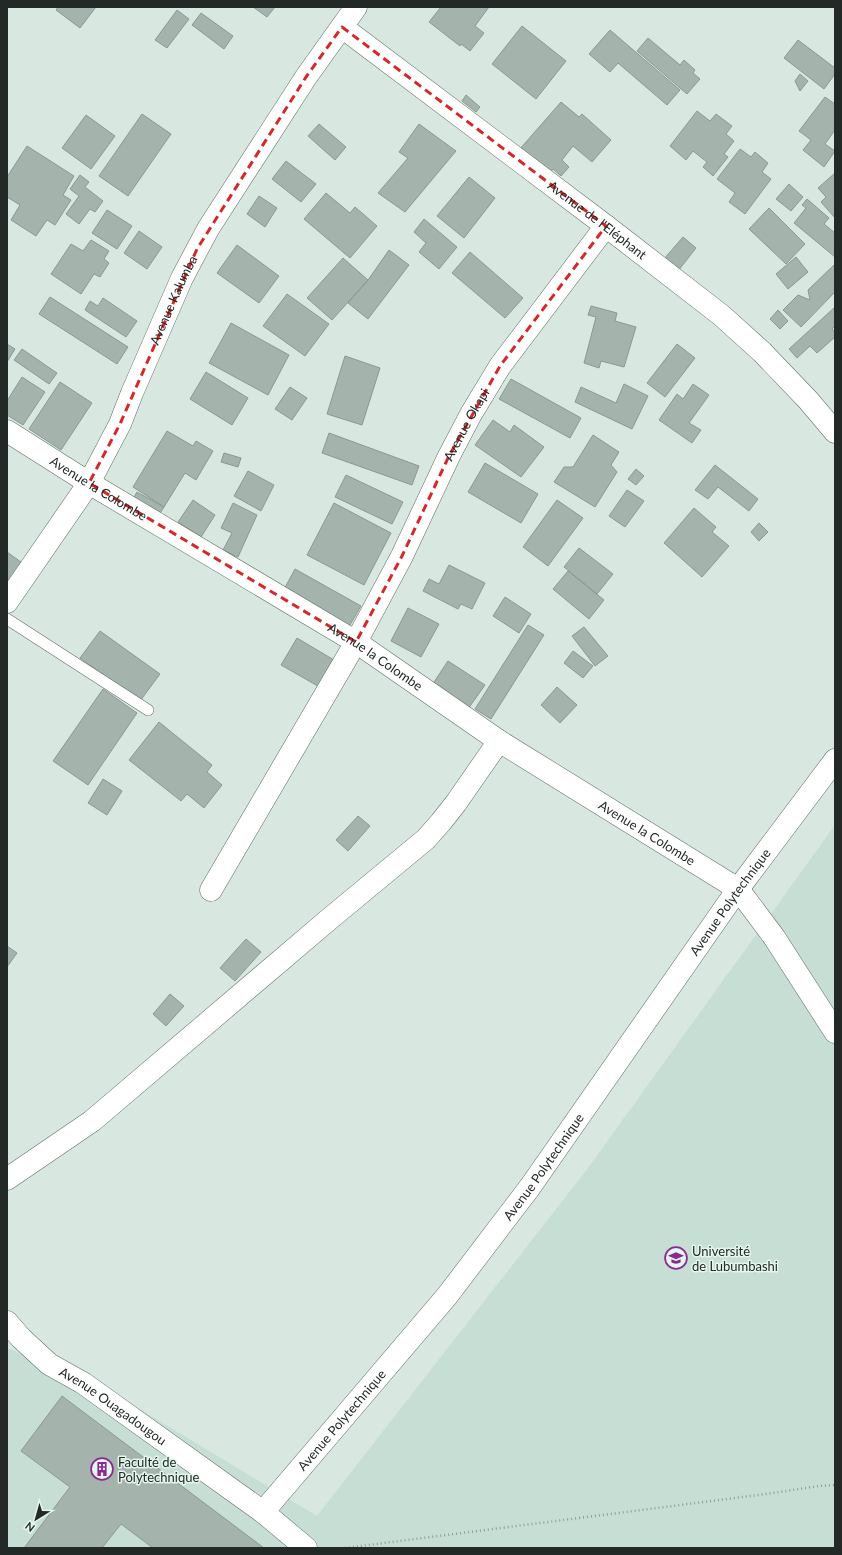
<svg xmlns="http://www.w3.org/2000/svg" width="842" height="1555" font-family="Lato,sans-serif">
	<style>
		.built { fill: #c6ded3 }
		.building { fill: #a4b4ad; stroke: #8a9993 }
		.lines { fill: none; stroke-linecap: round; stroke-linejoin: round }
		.service-casing { stroke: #5f6e67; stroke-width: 12 }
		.minor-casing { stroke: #5f6e67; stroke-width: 23 }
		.path { stroke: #909d97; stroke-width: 2.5; stroke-dasharray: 1 3; stroke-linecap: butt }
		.service { stroke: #fff; stroke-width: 11 }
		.minor { stroke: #fff; stroke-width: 22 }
		.marked { fill: none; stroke: #d62828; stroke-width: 3; stroke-dasharray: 8 5; stroke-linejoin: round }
		.labels { text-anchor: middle; stroke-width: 3; stroke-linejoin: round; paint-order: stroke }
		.street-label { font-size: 13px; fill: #222926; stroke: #e5f6ee }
		.poi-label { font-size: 13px; fill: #222926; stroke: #e5f6ee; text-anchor: start }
	</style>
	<rect width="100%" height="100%" fill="#d8e8e1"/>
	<path class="built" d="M835 825V1548H7V1348L90 1379 317 1516 588 1168Z"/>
	<path class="building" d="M58 7H96L80 28 56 10Z
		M253 7H275L267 17Z
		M441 7H489L475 26 484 33 470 51 461 44 460 46 429 22Z
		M177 10 189 19 167 48 155 40Z
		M201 13 233 36 224 49 192 25Z
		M522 26 566 61 536 99 492 64Z
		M610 30 680 90 667 105 618 63 610 72 589 54Z
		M648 38 680 65 684 60 695 70 693 73 700 79 687 94 637 51Z
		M798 40 835 68V74L824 89 784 58Z
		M800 74 808 81 800 91 795 81Z
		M466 95 480 107 476 112 462 101Z
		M825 97 835 104V130L825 144 835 151 824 167 803 150 811 140 799 131Z
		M561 102 579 117 582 114 611 140 592 162 573 146 562 160 569 167 561 176 553 169 548 175 519 150Z
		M697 111 710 121 716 114 732 126 726 134 734 141 724 154 728 157 713 176 703 167 707 162 693 151 686 160 670 146Z
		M142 114 171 134 128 196 99 176Z
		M86 115 115 136 91 169 62 148Z
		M319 124 346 147 335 160 308 136Z
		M419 124 456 151 405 212 378 193 408 158 399 152Z
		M27 146 74 176 63 195 71 200 55 225 47 220 36 236 11 220 20 205 7 197V177Z
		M740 149 751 157 755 152 768 163 762 172 771 179 745 214 729 202 735 193 717 179Z
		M286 161 316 184 301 202 272 179Z
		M835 173V218L821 202 826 197 818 188Z
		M80 175 89 182 85 187 103 201 95 212 90 209 79 224 66 214 79 196 70 189Z
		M469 177 495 198 464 238 437 216Z
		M789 184 803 197 791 211 776 199Z
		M326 193 350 213 355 207 377 226 350 258 304 219Z
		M259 196 277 208 265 227 247 214Z
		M807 199 829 218 824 224 835 233V257L794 223 806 208 802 205Z
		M769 208 805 244 786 264 749 229Z
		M107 210 132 226 117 249 92 233Z
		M424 219 457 247 439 269 419 252 426 243 414 232Z
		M139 231 162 247 147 269 124 253Z
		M683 237 696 248 678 271 664 259Z
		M91 240 109 251 104 259 109 263 100 277 94 274 81 294 51 274 71 244 83 251Z
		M237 245 279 276 259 303 217 273Z
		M389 250 409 265 368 319 348 303 368 280Z
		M470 252 523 298 505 318 452 273Z
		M796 257 808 272 788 289 776 274Z
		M343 258 368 280 332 320 307 298Z
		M835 264V292L801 327 783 310 798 295 810 300 808 290Z
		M287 294 329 324 305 356 263 326Z
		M50 297 128 347 117 364 39 314Z
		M103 298 137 321 126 337 85 310 90 301 98 306Z
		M591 306 617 313 615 321 636 327 624 367 601 361 599 368 584 363 596 317 588 315Z
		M835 307V326L832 329 835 332V337L817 353 810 346 797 358 789 349Z
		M778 310 788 321 780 329 770 319Z
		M231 323 289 355 268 395 209 363Z
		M7 344 15 349 7 362Z
		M677 344 695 358 665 397 647 383Z
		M22 349 57 373 49 384 14 360Z
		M345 356 380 368 362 425 327 414Z
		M206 372 248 398 232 425 190 399Z
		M22 377 45 392 23 425 7 415V401Z
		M511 379 581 418 570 438 499 399Z
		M60 382 92 403 61 450 29 429Z
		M624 384 648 396 632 429 575 402 581 387 616 403Z
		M693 384 709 395 689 423 701 430 692 443 659 420 677 394 683 399Z
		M290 387 307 398 292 420 275 409Z
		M493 420 510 432 514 425 544 447 521 477 475 445Z
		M167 431 193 446 196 441 213 451 196 480 185 473 164 507 133 487Z
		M329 433 419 466 412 485 322 453Z
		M593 435 619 452 611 465 617 472 595 507 554 482 564 467H573Z
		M224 453 241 458 238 467 221 462Z
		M485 463 538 494 521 523 468 492Z
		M715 465 758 499 749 511 718 487 708 499 695 490Z
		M636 469 644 476 636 485 628 479Z
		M248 471 274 485 261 511 234 496Z
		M346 475 403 502 392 524 335 497Z
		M627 490 644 501 625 527 609 516Z
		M137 492 164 507 157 518 130 504Z
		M193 500 215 515 201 537 178 522Z
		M557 500 583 518 548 566 523 547Z
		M233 503 257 515 238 557 223 550 232 533 221 528Z
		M334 503 391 533 364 585 307 555Z
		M694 508 716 527 712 532 729 546 702 577 664 543Z
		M759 523 768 532 759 541 751 532Z
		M579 548 613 574 597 594 564 567Z
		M7 552 35 572 7 596Z
		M449 565 485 583 472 609 461 604 458 609 423 591 429 579 439 584Z
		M295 569 361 606 347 630 282 593Z
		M568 571 604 600 589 619 553 589Z
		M505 597 531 614 519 633 493 616Z
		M408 608 439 624 421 657 391 641Z
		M528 625 544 635 491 719 475 709Z
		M584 627 608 656 595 666 572 636Z
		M100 631 160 674 140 701 80 658Z
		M297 638 339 663 323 689 281 665Z
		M573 651 593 666 583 678 564 663Z
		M448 661 485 685 468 709 432 685Z
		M557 687 577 705 560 723 541 705Z
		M103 689 137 713 88 785 53 761Z
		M159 722 212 765 207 772 222 785 204 808 187 794 181 801 129 760Z
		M103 779 122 791 107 815 88 803Z
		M358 816 370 826 348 851 336 840Z
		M246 939 261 952 235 981 220 968Z
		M7 946 17 953 7 967Z
		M170 994 184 1006 166 1026 153 1014Z
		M62 1396 264 1548H153L121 1524 102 1548H24L70 1487 21 1451Z"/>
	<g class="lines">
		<g class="service-casing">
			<path id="service" d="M7 619 148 710"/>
		</g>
		<g class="minor-casing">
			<g id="minor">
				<path id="s1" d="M342 27 606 226 721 315 762 352 808 400 835 432"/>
				<path id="s2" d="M7 431 89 483 356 642 499 741 738 889 774 937 835 1032"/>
				<path id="s3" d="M7 602 89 483 120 424 132 393 182 278 208 229 306 77 356 7"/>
				<path id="s4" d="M211 890 356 642 402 556 449 456 471 414 500 366 606 226"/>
				<path d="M7 1179 92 1121 327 921 426 839 441 822 456 803 499 741"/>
				<path id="s5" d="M7 1322 21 1338 49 1364 83 1383 263 1512 306 1548"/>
				<path id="s6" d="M263 1512 447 1296 530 1187 738 889 835 760"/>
			</g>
		</g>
		<path class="path" d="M345 1548 766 1494 819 1486 835 1485"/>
		<use href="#service" class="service"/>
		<use href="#minor" class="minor"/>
	</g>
	<path class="marked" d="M342 27 606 226 500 366 449 456 402 556 356 642 89 483 120 424 197 249 306 77Z"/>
	<defs>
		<g id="university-ring" transform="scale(1.15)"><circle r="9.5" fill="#e5f6ee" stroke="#8b2991" stroke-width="1.5"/><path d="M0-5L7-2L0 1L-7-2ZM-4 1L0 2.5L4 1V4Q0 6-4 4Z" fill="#8b2991"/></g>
		<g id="building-ring" transform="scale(1.15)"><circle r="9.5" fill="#e5f6ee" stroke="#8b2991" stroke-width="1.5"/><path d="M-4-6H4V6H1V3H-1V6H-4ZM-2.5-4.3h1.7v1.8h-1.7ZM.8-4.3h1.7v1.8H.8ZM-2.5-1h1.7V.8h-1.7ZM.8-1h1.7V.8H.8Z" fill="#8b2991"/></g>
	</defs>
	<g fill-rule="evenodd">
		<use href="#university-ring" x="676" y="1258"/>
		<use href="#building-ring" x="102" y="1469"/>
	</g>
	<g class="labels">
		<g class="street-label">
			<text dy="5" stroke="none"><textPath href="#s1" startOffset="320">Avenue de l'Eléphant</textPath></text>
			<text dy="5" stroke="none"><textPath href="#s3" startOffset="346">Avenue Kalumba</textPath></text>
			<text dy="5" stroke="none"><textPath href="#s4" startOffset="531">Avenue Okapi</textPath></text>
			<text dy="5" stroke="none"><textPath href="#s2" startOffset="108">Avenue la Colombe</textPath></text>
			<text dy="5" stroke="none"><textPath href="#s2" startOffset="432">Avenue la Colombe</textPath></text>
			<text dy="5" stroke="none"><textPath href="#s2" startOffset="756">Avenue la Colombe</textPath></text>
			<text dy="5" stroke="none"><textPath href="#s6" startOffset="769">Avenue Polytechnique</textPath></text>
			<text dy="5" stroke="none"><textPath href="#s6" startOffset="445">Avenue Polytechnique</textPath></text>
			<text dy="5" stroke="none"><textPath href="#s5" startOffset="136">Avenue Ouagadougou</textPath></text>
			<text dy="5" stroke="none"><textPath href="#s6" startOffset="121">Avenue Polytechnique</textPath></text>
		</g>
		<g class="poi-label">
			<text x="692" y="1256">Université<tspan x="692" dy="15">de Lubumbashi</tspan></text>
			<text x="118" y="1467">Faculté de<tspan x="118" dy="15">Polytechnique</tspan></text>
		</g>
	</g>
	<rect width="842" height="1555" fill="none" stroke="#222926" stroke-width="16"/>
	<g transform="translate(36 1519) rotate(217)" stroke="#e5f6ee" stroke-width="3" paint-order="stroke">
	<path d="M0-3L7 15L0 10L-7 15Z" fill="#222926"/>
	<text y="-6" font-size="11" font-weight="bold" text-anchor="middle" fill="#222926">N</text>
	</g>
</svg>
